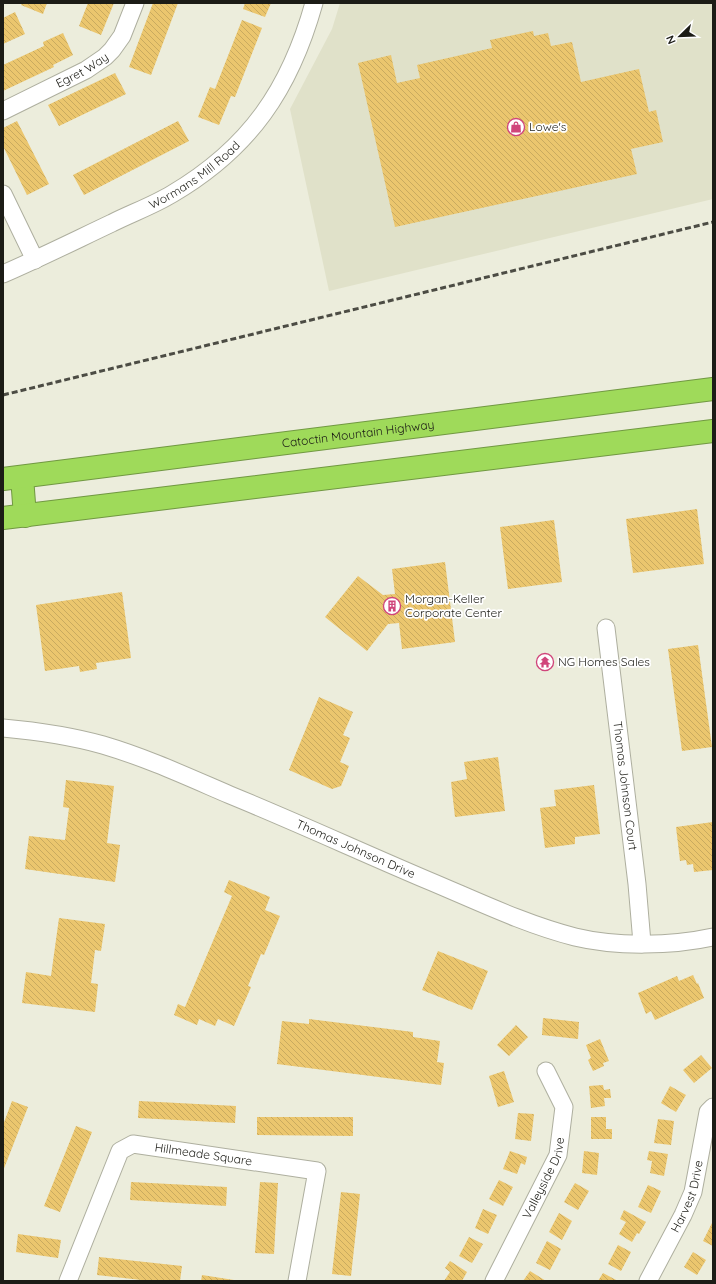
<svg xmlns="http://www.w3.org/2000/svg" width="716" height="1284" font-family="Quicksand,sans-serif">
	<style>
		.built { fill: #e0e1c9 }
		.building { fill: url(#building-back-hatch) }
		.lines { fill: none; stroke-linecap: round; stroke-linejoin: round }
		.minor-casing { stroke: #aeaf9f; stroke-width: 19 }
		.highway-casing { stroke: #719842; stroke-width: 24 }
		.minor { stroke: #fff; stroke-width: 17 }
		.highway { stroke: #9fda5a; stroke-width: 22 }
		.rail { stroke: #4c4c44; stroke-width: 3; stroke-dasharray: 6 3; stroke-linecap: butt }
		.labels { text-anchor: middle; stroke-width: 3.5; stroke-linejoin: round; paint-order: stroke }
		.street-label { font-size: 12px; fill: #1c1c16; stroke: #fff }
		.poi-label { font-size: 12px; fill: #1c1c16; stroke: #fff; text-anchor: start }
	</style>
	<defs>
		<pattern id="building-back-hatch" width="6" height="6" patternUnits="userSpaceOnUse"><rect width="6" height="6" fill="#ebc66e"/><path d="M-1 5l2 2M0 0l6 6M5-1l2 2" fill="none" stroke="#c9aa5f"/></pattern>
	</defs>
	<rect width="100%" height="100%" fill="#eceddc"/>
	<path class="built" d="M340 3H713V199L329 291 290 109 332 29Z"/>
	<path class="building" d="M22 3H47L43 14 21 5Z
		M88 3H114L101 35 79 26Z
		M153 3H178L151 75 129 67Z
		M245 3H271L265 17 243 9Z
		M15 12 25 34 3 44V18Z
		M242 20 262 28 235 97 231 96 219 125 198 117 210 87 215 89Z
		M533 31 534 36 548 33 551 46 572 42 581 82 639 69 649 112 656 110 663 142 631 149 637 174 395 227 358 63 391 55 397 83 420 78 417 65 492 48 490 40Z
		M63 33 73 55 53 65 54 67 3 91V65L44 46 43 42Z
		M115 73 126 94 59 126 48 105Z
		M17 121 49 184 27 195 3 146V128Z
		M178 121 189 141 84 195 73 175Z
		M697 509 704 564 633 573 626 519Z
		M554 520 562 582 508 589 500 527Z
		M445 562 455 642 402 649 399 623 388 624 367 651 325 617 358 576 383 595 395 594 392 569Z
		M122 592 131 658 96 663 97 669 80 672 79 666 45 671 36 605Z
		M698 645 712 747 682 751 668 649Z
		M319 697 353 712 343 735 350 738 340 762 349 766 341 786 332 789 289 770Z
		M498 757 505 811 455 817 451 782 467 779 464 762Z
		M66 780 114 786 107 843 120 845 115 882 25 869 29 836 65 840 69 808 63 807Z
		M594 785 600 834 575 837V844L545 848 540 808 556 806 554 790Z
		M713 822V870L694 872 693 864 687 865 686 860 680 861 676 827Z
		M229 880 270 897 265 910 280 916 264 955 261 954 248 986 251 987 234 1026 218 1019 215 1026 199 1019 197 1025 174 1015 178 1004 185 1007 232 896 224 892Z
		M59 918 105 924 101 951 95 950 91 983 98 984 95 1012 22 1003 26 972 51 976Z
		M438 951 488 971 472 1010 422 990Z
		M693 975 697 984 698 983 704 998 655 1020 651 1011 646 1014 638 993 677 976 679 981Z
		M543 1018 579 1022 578 1039 542 1035Z
		M309 1019 413 1032V1037L440 1041 437 1062 444 1063 441 1085 277 1064 282 1021 309 1024Z
		M516 1025 528 1037 509 1056 497 1045Z
		M600 1039 609 1061 603 1063 604 1066 593 1071 588 1060 591 1058 586 1045Z
		M701 1055 712 1068 694 1083 683 1070Z
		M504 1071 514 1102 498 1107 489 1076Z
		M603 1085 604 1090 610 1089 611 1098H604L605 1106 591 1108 589 1086Z
		M670 1086 686 1095 676 1112 661 1103Z
		M12 1101 28 1107 3 1171V1125Z
		M139 1101 236 1106 235 1123 138 1118Z
		M518 1113 534 1114 531 1141 515 1139Z
		M257 1117H353V1136L257 1135Z
		M591 1117H606V1129H612V1139H591Z
		M658 1119 674 1121 671 1145 654 1143Z
		M76 1126 92 1132 60 1212 44 1206Z
		M510 1151 527 1157 525 1165 521 1163 517 1174 503 1169Z
		M584 1151 599 1153 597 1175 582 1173Z
		M649 1151 668 1154 664 1176 650 1173 652 1161 647 1160Z
		M499 1180 513 1187 503 1206 489 1199Z
		M131 1182 227 1187 226 1206 130 1200Z
		M260 1182 278 1183 274 1254 255 1253Z
		M575 1183 589 1191 578 1210 564 1202Z
		M648 1185 661 1191 651 1213 638 1207Z
		M341 1192 360 1194 351 1276 332 1274Z
		M483 1209 497 1215 488 1234 475 1228Z
		M624 1210 646 1222 639 1234 637 1233 632 1242 619 1234 626 1222 620 1219Z
		M559 1213 572 1221 562 1240 549 1232Z
		M713 1221V1246L703 1241Z
		M18 1234 61 1240 58 1258 16 1252Z
		M469 1237 483 1244 472 1263 459 1256Z
		M547 1241 561 1249 550 1270 536 1263Z
		M618 1245 631 1252 621 1271 608 1264Z
		M693 1252 706 1260 697 1275 684 1267Z
		M99 1257 182 1266 180 1281H150L97 1275Z
		M450 1261 467 1272 462 1281H444L450 1272 445 1268Z
		M530 1271 546 1281H523Z
		M603 1273 618 1281H598Z
		M202 1275 234 1280V1281H201Z"/>
	<g class="lines">
		<g class="minor-casing">
			<g id="minor">
				<path id="s1" d="M3 111 86 70 105 57 112 50 122 36 135 3"/>
				<path d="M3 194 35 260"/>
				<path id="s2" d="M3 274C40 258 76 240 112 223 132 213 154 205 172 194 250 148 290 89 314 3"/>
				<path id="s3" d="M606 628 637 884 642 943"/>
				<path id="s4" d="M3 728C36 731 71 736 103 745 147 758 188 777 230 795 296 822 361 852 427 880 475 900 524 924 575 937 616 947 672 946 713 937"/>
				<path id="s5" d="M68 1281 120 1151 133 1144 317 1171 297 1281"/>
				<path id="s6" d="M494 1281 558 1155 564 1107 546 1071"/>
				<path id="s7" d="M648 1281 683 1215 693 1192 708 1112 713 1107"/>
			</g>
		</g>
		<g class="highway-casing">
			<g id="highway">
				<path d="M22 477 25 516"/>
				<path id="s8" d="M3 479 713 389"/>
				<path d="M3 518 713 431"/>
			</g>
		</g>
		<use href="#minor" class="minor"/>
		<use href="#highway" class="highway"/>
		<path class="rail" d="M3 395 713 222"/>
	</g>
	<defs>
		<g id="shop-ring" transform="scale(0.9)"><circle r="9.5" fill="#fff" stroke="#d0457b" stroke-width="1.5"/><path d="M-5-2.5h2.3a2.7 3.5 0 0 1 5.4 0H5L5.5 6h-11ZM-1.5-2.5h3a1.5 2.3 0 0 0-3 0Z" fill="#d0457b"/></g>
		<g id="building-ring" transform="scale(0.9)"><circle r="9.5" fill="#fff" stroke="#d0457b" stroke-width="1.5"/><path d="M-4-6H4V6H1V3H-1V6H-4ZM-2.5-4.3h1.7v1.8h-1.7ZM.8-4.3h1.7v1.8H.8ZM-2.5-1h1.7V.8h-1.7ZM.8-1h1.7V.8H.8Z" fill="#d0457b"/></g>
		<g id="temple-ring" transform="scale(0.9)"><circle r="9.5" fill="#fff" stroke="#d0457b" stroke-width="1.5"/><path d="M0-6L5-2H3V0L6.5 2.5H4V6H1.5V3h-3V6H-4V2.5H-6.5L-3 0V-2H-5Z" fill="#d0457b"/></g>
	</defs>
	<g fill-rule="evenodd">
		<use href="#shop-ring" x="516" y="127"/>
		<use href="#building-ring" x="392" y="606"/>
		<use href="#temple-ring" x="545" y="662"/>
	</g>
	<g class="labels">
		<g class="street-label">
			<text dy="4" stroke="none"><textPath href="#s1" startOffset="89">Egret Way</textPath></text>
			<text dy="4" stroke="none"><textPath href="#s2" startOffset="216">Wormans Mill Road</textPath></text>
			<text dy="4" stroke="none"><textPath href="#s8" startOffset="358">Catoctin Mountain Highway</textPath></text>
			<text dy="4" stroke="none"><textPath href="#s3" startOffset="159">Thomas Johnson Court</textPath></text>
			<text dy="4" stroke="none"><textPath href="#s4" startOffset="375">Thomas Johnson Drive</textPath></text>
			<text dy="4" stroke="none"><textPath href="#s5" startOffset="226">Hillmeade Square</textPath></text>
			<text dy="4" stroke="none"><textPath href="#s6" startOffset="115">Valleyside Drive</textPath></text>
			<text dy="4" stroke="none"><textPath href="#s7" startOffset="94">Harvest Drive</textPath></text>
		</g>
		<g class="poi-label">
			<text x="529" y="131">Lowe's</text>
			<text x="405" y="603">Morgan-Keller<tspan x="405" dy="14">Corporate Center</tspan></text>
			<text x="558" y="666">NG Homes Sales</text>
		</g>
	</g>
	<rect width="716" height="1284" fill="none" stroke="#1c1c16" stroke-width="8"/>
	<g transform="translate(680 36) rotate(247)" stroke="#ffffff" stroke-width="3" paint-order="stroke">
	<path d="M0-3L7 15L0 10L-7 15Z" fill="#1c1c16"/>
	<text y="-6" font-size="11" font-weight="bold" text-anchor="middle" fill="#1c1c16">N</text>
	</g>
</svg>
